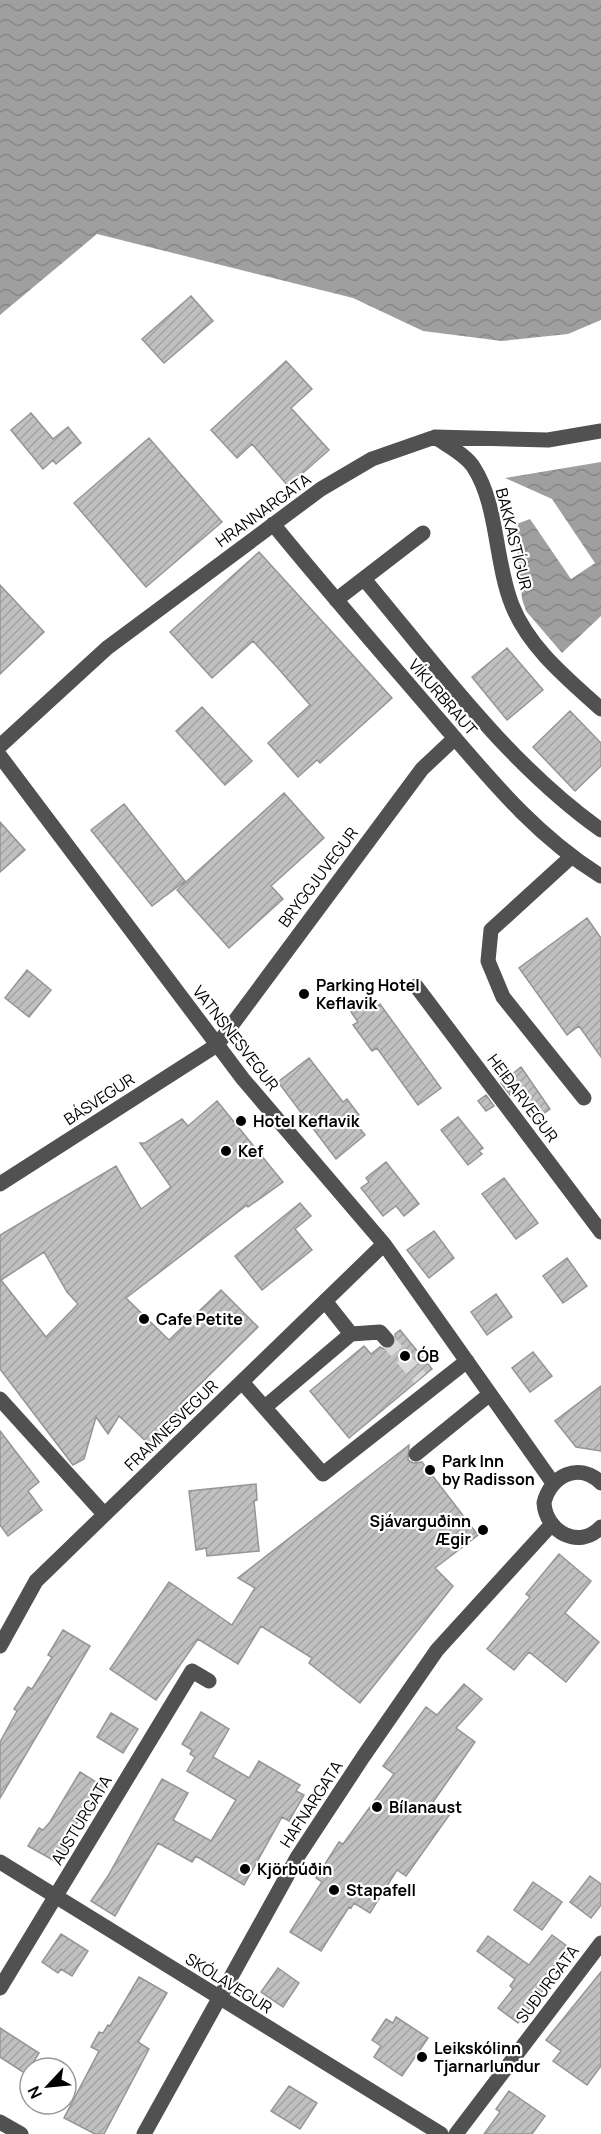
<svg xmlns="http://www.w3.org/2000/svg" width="601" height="2134" font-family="Manrope,sans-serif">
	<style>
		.water { fill: url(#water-waves) }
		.building { fill: url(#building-hatch); stroke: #959595; stroke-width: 1.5; fill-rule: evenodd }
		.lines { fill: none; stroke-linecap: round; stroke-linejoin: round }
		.minor-tunnel { stroke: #d9d9d9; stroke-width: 15; stroke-dasharray: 15 8; stroke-linecap: butt }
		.minor { stroke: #515151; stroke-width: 15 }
		.poi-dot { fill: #000; stroke: #fff; stroke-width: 2 }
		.labels { text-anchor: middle; stroke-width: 4.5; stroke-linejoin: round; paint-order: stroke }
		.street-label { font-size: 16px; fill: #000; stroke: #fff }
		.poi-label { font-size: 16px; font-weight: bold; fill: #000; stroke: #fff; text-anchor: start }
	</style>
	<defs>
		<pattern id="water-waves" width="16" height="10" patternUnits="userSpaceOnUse" patternTransform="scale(1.5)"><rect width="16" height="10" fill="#9f9f9f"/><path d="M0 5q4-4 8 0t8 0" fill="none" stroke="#878787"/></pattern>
		<pattern id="building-hatch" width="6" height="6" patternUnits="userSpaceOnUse" patternTransform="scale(1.5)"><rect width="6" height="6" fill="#c0c0c0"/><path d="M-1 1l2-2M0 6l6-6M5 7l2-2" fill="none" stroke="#a3a3a3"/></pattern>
	</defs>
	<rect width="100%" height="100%" fill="#fff"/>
	<path class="water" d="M0 0H601V320L568 334 502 341 423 331 353 298 97 234 0 315Z
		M601 462V616L562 653 526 611 522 599 514 525 530 519 571 579 595 563 552 499 505 478Z"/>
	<path class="building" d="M191 296 213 321 164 363 142 339Z
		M286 361 312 389 291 408 329 450 288 486 252 444 237 458 211 430Z
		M31 413 53 439 68 427 81 443 56 464 53 460 43 469 11 430Z
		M149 438 222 522 146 587 74 503Z
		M259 552 392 698 320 763 317 760 298 777 268 743 310 705 276 666 253 641 212 678 170 632Z
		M0 585 44 632 0 674Z
		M507 648 543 690 507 720 472 677Z
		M202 707 252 761 225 785 176 731Z
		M570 711 601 743V766L575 791 533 747Z
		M284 793 324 838 271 886 283 899 229 948 177 890Z
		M124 804 185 881 152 906 91 830Z
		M0 822 25 850 0 872Z
		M587 918 601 938V1057L579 1026 567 1035 519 968Z
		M27 970 51 990 29 1017 5 998Z
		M370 998 376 1007 380 1004 441 1088 418 1105 377 1048 372 1051 353 1025 358 1022 351 1012Z
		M309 1058 343 1102 347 1099 359 1115 353 1120 365 1135 336 1159 278 1082Z
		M521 1067 550 1109 534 1120 515 1092 510 1095 501 1083Z
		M486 1095 494 1106 486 1111 478 1101Z
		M217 1101 283 1182 248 1207 247 1205 126 1298 169 1340 221 1290 258 1327 181 1403 189 1411 153 1448 119 1416 108 1434 96 1417 84 1459 73 1465 0 1369V1235L116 1166 141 1209 171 1187 140 1143H145L182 1119 188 1126ZM44 1252 67 1292 78 1304 46 1337 1 1280Z
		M458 1117 483 1148 479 1151 482 1154 468 1165 441 1130Z
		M386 1162 419 1204 404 1216 396 1206 383 1216 361 1188 369 1182 366 1178Z
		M504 1178 538 1223 516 1239 482 1194Z
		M300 1203 311 1216 295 1229 312 1250 262 1290 235 1256Z
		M434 1231 454 1258 429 1278 407 1250Z
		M567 1258 587 1286 563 1303 543 1276Z
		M496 1294 512 1317 487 1335 471 1312Z
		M400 1330 432 1369 349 1438 310 1391 364 1346 371 1354 380 1347 384 1349 393 1348 396 1343 395 1334Z
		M533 1352 552 1376 530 1392 512 1368Z
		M601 1386V1451L576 1447 555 1421Z
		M0 1431 39 1482 28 1491 42 1510 8 1536 0 1525Z
		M409 1445 408 1460 413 1463 422 1462 478 1535 435 1568 453 1586 360 1703 309 1663 312 1658 261 1626 238 1664 198 1639 156 1700 110 1669 169 1582 232 1625 255 1588 238 1578Z
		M256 1484 257 1500 254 1501 259 1551 207 1556 206 1548 196 1550 189 1491Z
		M559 1554 591 1581 565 1613 599 1642 566 1682 529 1652 514 1670 487 1649 530 1597 526 1594Z
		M63 1630 90 1646 0 1798V1742L17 1711 14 1709 28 1687 32 1689 52 1657 48 1655Z
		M464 1684 482 1699 456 1728 475 1742 433 1802 450 1814 406 1876 397 1870 370 1913 354 1903 351 1908 349 1907 321 1951 290 1932 322 1882 316 1878 339 1842 343 1844 394 1774 383 1766 426 1707 437 1715Z
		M201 1712 229 1729 213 1757 249 1778 259 1761 300 1785 296 1791 304 1795 289 1821 282 1817 244 1885 196 1856 192 1862 158 1843 115 1916 91 1901 108 1876 162 1779 188 1793 173 1820 211 1841 236 1800 187 1771 195 1757 190 1754 192 1750 182 1744Z
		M111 1713 138 1729 123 1753 97 1737Z
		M80 1772 104 1787 90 1809 87 1807 63 1846 67 1848 58 1863 28 1846 39 1828 43 1830 50 1822Z
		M590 1876 601 1884V1905L591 1918 570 1902Z
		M533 1882 562 1902 542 1930 514 1910Z
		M61 1934 88 1951 72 1976 61 1969 58 1973 42 1962Z
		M552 1935 571 1949 548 1979 550 1981 518 2023 498 2008 513 1989 510 1986 515 1979 477 1951 488 1936 529 1965Z
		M278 1968 299 1983 283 2007 261 1992Z
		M601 1972V2066L587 2085 553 2061 561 2051 546 2040Z
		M139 1977 167 1993 138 2042 149 2049 104 2134H95L64 2118 99 2051 91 2047 99 2032 103 2033 108 2025 110 2026Z
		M396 2017 428 2038 402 2076 374 2057 381 2046 372 2040 386 2019 393 2023Z
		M0 2028 39 2053 26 2074 0 2057Z
		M289 2086 317 2103 300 2129 271 2111Z
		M509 2091 545 2116 532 2134H484L500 2112 496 2109Z"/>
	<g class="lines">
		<path class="minor-tunnel" d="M387 1340 420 1378"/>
		<path class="minor" d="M435 437C446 445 467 455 474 468 498 505 495 563 512 605 529 648 568 679 601 709
			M273 524C326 589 381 652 435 715 487 775 533 834 601 876
			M364 579C437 666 508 764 601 830
			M336 600 423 533
			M0 746 107 648 321 489 372 459 435 437 548 440 601 431
			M0 756 243 1079 384 1244 553 1483
			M571 857 491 930 488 961 503 997 584 1098
			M416 986 601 1232
			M0 1184 217 1045 422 769 455 738
			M325 1301 351 1334 380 1332 387 1340
			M242 1382 323 1474 467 1361
			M0 1399 104 1514
			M265 1407 351 1334
			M416 1454 490 1394
			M601 1483C579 1461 550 1476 544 1503 546 1532 579 1550 601 1527
			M0 1646 36 1581 384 1244
			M0 1862 441 2134
			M0 1988 192 1671 209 1681
			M0 2122 21 2134
			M144 2134 298 1856 363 1757 437 1650 551 1525
			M456 2134 601 1943"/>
	</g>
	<g class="poi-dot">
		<circle cx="304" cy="994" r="6"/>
		<circle cx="241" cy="1121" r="6"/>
		<circle cx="226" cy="1151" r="6"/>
		<circle cx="144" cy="1319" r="6"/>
		<circle cx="405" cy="1356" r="6"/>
		<circle cx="430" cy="1470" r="6"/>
		<circle cx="483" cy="1530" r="6"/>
		<circle cx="377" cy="1807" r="6"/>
		<circle cx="245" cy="1869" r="6"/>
		<circle cx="334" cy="1890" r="6"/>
		<circle cx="422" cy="2057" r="6"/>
	</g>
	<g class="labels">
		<g class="street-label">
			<text transform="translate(263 510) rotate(-36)" y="6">HRANNARGATA</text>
			<text transform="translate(514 539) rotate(76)" y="6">BAKKASTÍGUR</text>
			<text transform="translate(443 697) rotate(49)" y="6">VÍKURBRAUT</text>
			<text transform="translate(318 877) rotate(-53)" y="6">BRYGGJUVEGUR</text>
			<text transform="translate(236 1038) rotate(52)" y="6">VATNSNESVEGUR</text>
			<text transform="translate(523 1098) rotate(53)" y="6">HEIÐARVEGUR</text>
			<text transform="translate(99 1099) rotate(-33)" y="6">BÁSVEGUR</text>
			<text transform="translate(171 1425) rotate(-44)" y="6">FRAMNESVEGUR</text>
			<text transform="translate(311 1804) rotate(-57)" y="6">HAFNARGATA</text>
			<text transform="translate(81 1820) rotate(-59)" y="6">AUSTURGATA</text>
			<text transform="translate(229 1983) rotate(32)" y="6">SKÓLAVEGUR</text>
			<text transform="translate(547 1984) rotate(-53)" y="6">SUÐURGATA</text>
		</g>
		<g class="poi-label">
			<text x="316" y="991">Parking Hotel<tspan x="316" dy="18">Keflavik</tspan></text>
			<text x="253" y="1127">Hotel Keflavik</text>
			<text x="238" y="1157">Kef</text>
			<text x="156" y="1325">Cafe Petite</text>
			<text x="417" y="1362">ÓB</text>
			<text x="442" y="1467">Park Inn<tspan x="442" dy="18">by Radisson</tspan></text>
			<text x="471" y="1527" text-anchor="end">Sjávarguðinn<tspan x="471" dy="18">Ægir</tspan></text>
			<text x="389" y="1813">Bílanaust</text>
			<text x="257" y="1875">Kjörbúðin</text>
			<text x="346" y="1896">Stapafell</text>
			<text x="434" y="2054">Leikskólinn<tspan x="434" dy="18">Tjarnarlundur</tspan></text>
		</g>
	</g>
	<g transform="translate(48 2086) rotate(244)"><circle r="28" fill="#ffffff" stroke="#999999" stroke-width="1.5"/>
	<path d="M0-4.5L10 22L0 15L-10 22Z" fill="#000000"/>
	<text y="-9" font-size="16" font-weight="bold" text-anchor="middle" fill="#000000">N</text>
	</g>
</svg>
